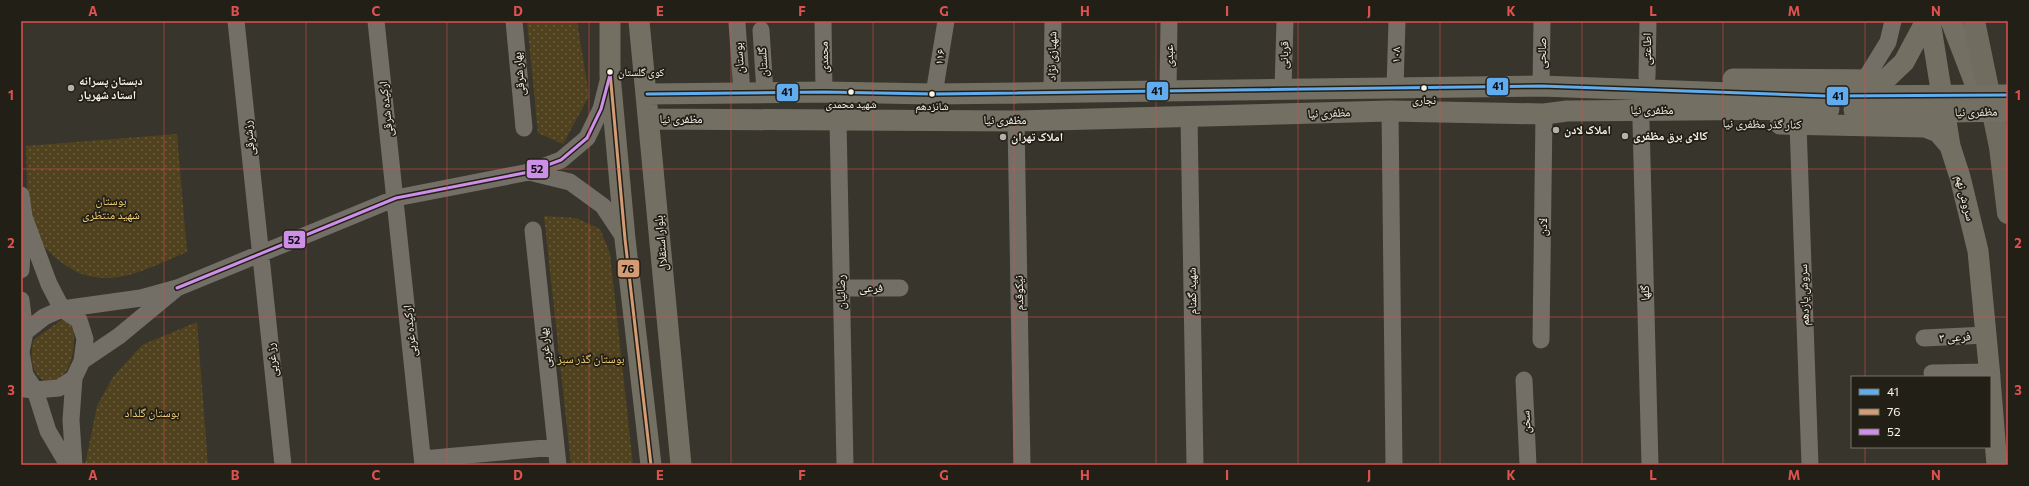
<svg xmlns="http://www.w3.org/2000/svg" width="2029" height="486" font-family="Commissioner,'Noto Naskh Arabic',sans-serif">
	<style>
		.green { fill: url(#green-dots) }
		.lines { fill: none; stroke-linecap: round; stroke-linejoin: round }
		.minor { stroke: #736f67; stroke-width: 17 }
		.major { stroke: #746f63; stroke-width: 21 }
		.highway { stroke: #706c5f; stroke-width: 22 }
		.major-bridge { stroke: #746f63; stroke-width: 21 }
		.bus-1-casing { stroke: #221f17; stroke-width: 6 }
		.bus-2-casing { stroke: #221f17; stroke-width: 6 }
		.bus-3-casing { stroke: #221f17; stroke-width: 6 }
		.bus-1 { stroke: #60acee; stroke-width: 3 }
		.bus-2 { stroke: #d39c74; stroke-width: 3 }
		.bus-3 { stroke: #ce8fe9; stroke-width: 3 }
		.grid { fill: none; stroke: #dd514f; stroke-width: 1; stroke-opacity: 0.55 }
		.bus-dot { fill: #f9f4ea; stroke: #221f17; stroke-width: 1.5 }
		.poi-dot { fill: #b5b1a8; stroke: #221f17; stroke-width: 1.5 }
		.labels { text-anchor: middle; stroke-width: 3.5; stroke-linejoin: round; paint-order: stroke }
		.bus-label { font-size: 11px; fill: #f9f4ea; stroke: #221f17 }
		.street-label { font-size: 12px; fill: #f9f4ea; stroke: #221f17 }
		.poi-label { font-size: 12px; font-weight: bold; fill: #f9f4ea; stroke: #221f17; text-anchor: start }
		.park-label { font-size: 12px; fill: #f1cd72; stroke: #221f17 }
		.line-badge { stroke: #221f17; stroke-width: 1.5 }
		.pale-badge-label { font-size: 11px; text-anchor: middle; font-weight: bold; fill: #111 }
		.neatline { fill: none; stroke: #dd514f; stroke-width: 1.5 }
		.grid-label { font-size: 13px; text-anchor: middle; font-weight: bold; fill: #dd514f }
	</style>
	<defs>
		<pattern id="green-dots" width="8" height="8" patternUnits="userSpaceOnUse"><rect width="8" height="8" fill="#50421e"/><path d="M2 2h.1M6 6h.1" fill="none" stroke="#6a5e3f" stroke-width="1.8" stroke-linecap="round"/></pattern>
	</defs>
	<rect width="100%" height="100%" fill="#38352c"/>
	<path class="green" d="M527 21H577L589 96 563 144 538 133Z
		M177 134 187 252C142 271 101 296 57 259 46 250 34 235 31 219 26 196 27 170 26 146Z
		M544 216 576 218 600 229 610 253 633 465H571Z
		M63 319 74 326C74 343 75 370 57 379 54 381 48 381 45 382 29 370 31 358 33 340Z
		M197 322 208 465H85L97 406 113 377 142 345Z"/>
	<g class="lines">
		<path class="minor" d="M236 21 283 465
			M376 21 423 465
			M514 21 524 128
			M823 21 824 92
			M737 23 742 93
			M761 30 765 93
			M1647 77 1648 21
			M1864 81 1888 42 1893 21
			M1541 86 1542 21
			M1395 88 1397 21
			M1283 89 1285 21
			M1168 90 1169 21
			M1052 92 1053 21
			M934 94 946 21
			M1390 111 1394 465
			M1189 117 1195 465
			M838 120 845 465
			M1016 121 1022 465
			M1641 122 1650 465
			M1798 124 1810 465
			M529 172 570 182 603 206 625 239
			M21 195 24 217
			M533 230 558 465
			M21 270 24 217 49 284 62 309 79 320 85 339 82 361 74 378 59 388 35 390 25 375 21 352
			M177 288 396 198 529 172 561 160 587 138 601 109 608 81
			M841 288H900
			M21 300 25 332 21 336
			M1924 338 1986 335
			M1541 340 1544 114
			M21 352 25 332 44 317 62 309 141 298 177 288 119 336 82 361
			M1932 373 1989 372
			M74 378 71 420 74 465
			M1524 380 1528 465
			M24 389 35 390 48 431 68 465
			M423 459 556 447"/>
		<path class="major" d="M610 21V75L625 239 651 465
			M639 21 681 465
			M1930 21 1950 146 1960 177 1978 251 1990 377
			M1951 21 1986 112
			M1733 79 1885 80 1904 62 1926 21
			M647 94 824 92 934 94 1541 86 1812 96
			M649 119 1016 121 1390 111 1544 114 1567 111 1829 109
			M1780 124 1925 127 1938 132 1950 146
			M1990 379 1997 465"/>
		<path class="highway" d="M1974 21 2000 147 2008 213"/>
		<path class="major-bridge" d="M1827 96 2008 95
			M1854 110 1951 112 2008 111"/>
		<g class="bus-1-casing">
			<path id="bus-1" d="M647 94 824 92 934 94 1541 86 1827 96 2008 95"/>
		</g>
		<g class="bus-2-casing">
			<path id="bus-2" d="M610 72 625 239 651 465"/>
		</g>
		<g class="bus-3-casing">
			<path id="bus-3" d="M177 288 396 198 529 172 561 160 587 138 601 109 610 75"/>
		</g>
		<use href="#bus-1" class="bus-1"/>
		<use href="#bus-2" class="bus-2"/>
		<use href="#bus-3" class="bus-3"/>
	</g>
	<path class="grid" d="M164 21V465M306 21V465M447 21V465M589 21V465M731 21V465M873 21V465M1014 21V465M1156 21V465M1298 21V465M1440 21V465M1582 21V465M1723 21V465M1865 21V377M21 169H2008M21 317H2008M1865 447V465"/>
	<g class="bus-dot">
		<circle cx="610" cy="72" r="3.5"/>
		<circle cx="1424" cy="88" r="3.5"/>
		<circle cx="851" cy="92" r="3.5"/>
		<circle cx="932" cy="94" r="3.5"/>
	</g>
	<g class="poi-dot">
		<circle cx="71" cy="88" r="4"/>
		<circle cx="1556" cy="130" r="4"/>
		<circle cx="1625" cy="136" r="4"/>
		<circle cx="1003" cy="137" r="4"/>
	</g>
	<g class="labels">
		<g class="bus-label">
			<text x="618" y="76" text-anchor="start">کوی گلستان</text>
			<text x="1424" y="104">نجاری</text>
			<text x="851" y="108">شهید محمدی</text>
			<text x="932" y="110">شانزدهم</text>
		</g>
		<g class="street-label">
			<text transform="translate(1647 49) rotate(-89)" y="4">اطاعتی</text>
			<text transform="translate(1542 53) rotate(-89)" y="4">صالحی</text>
			<text transform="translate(1284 55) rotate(-88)" y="4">قربانی</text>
			<text transform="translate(1396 55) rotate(-89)" y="4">۱۰۸</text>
			<text transform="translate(1052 56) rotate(-89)" y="4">شهبازی نژاد</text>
			<text transform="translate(1169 56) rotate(-90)" y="4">عبدی</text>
			<text transform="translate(824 57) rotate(-91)" y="4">محمدی</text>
			<text transform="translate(940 57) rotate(-81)" y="4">۱۱۶</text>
			<text transform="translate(739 58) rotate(-94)" y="4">بوستان</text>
			<text transform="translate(763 62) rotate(-94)" y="4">گلستان</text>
			<text transform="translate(519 74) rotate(-95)" y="4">بهار شرقی</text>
			<text transform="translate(386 109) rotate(-96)" y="4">ارکیده شرقی</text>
			<text x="1652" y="114">مظفری نیا</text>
			<text transform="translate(1976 112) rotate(-1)" y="4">مظفری نیا</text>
			<text transform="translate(1329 113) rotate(-2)" y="4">مظفری نیا</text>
			<text x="681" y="123">مظفری نیا</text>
			<text x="1005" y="124">مظفری نیا</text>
			<text transform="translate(1762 124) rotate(1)" y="4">کنار گذر مظفری نیا</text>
			<text transform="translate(249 138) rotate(-96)" y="4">رزشرقی</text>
			<text transform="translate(1965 198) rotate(76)" y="4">سروش نهم</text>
			<text transform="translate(1543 227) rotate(-89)" y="4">لادن</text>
			<text transform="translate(661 243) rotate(-95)" y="4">بلوار استقلال</text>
			<text x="871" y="292">فرعی</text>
			<text transform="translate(1192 291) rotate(-91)" y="4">شهید گمنام</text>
			<text transform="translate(841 292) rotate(-91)" y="4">رضائیان</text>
			<text transform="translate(1019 293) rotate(-91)" y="4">نیکوقدم</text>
			<text transform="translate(1645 293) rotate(-92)" y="4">گلها</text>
			<text transform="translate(1804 295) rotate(-92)" y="4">سروش یازدهم</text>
			<text transform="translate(410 331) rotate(-96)" y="4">ارکیده غربی</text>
			<text transform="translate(1955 337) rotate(-3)" y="4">فرعی ۳</text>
			<text transform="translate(545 348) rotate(-96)" y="4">بهار غربی</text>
			<text transform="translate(272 360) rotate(-96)" y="4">رز غربی</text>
			<text transform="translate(1526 422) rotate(-93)" y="4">سخن</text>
		</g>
		<g class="poi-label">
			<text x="79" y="85">دبستان پسرانه<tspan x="79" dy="14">استاد شهريار</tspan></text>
			<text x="1564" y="134">املاک لادن</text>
			<text x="1633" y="140">کالای برق مظفری</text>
			<text x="1011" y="141">املاک تهران</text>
		</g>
		<g class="park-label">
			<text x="111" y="205">بوستان<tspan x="111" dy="14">شهید منتظری</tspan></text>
			<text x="591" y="363">بوستان گذر سبز</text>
			<text x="152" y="417">بوستان گلداد</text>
		</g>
	</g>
	<g class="line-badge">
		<rect x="1486" y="77" width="23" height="19" rx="4" fill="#60acee"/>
		<rect x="1146" y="81" width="23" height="20" rx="4" fill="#60acee"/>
		<rect x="776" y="83" width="23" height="19" rx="4" fill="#60acee"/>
		<rect x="1826" y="86" width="23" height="20" rx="4" fill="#60acee"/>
		<rect x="526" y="159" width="23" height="20" rx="4" fill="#ce8fe9"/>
		<rect x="283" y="230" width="23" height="19" rx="4" fill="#ce8fe9"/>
		<rect x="617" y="259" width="23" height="19" rx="4" fill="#d39c74"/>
	</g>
	<g class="pale-badge-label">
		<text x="1498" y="90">41</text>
		<text x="1157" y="95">41</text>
		<text x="787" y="96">41</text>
		<text x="1838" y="100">41</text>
		<text x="537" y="173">52</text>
		<text x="294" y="244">52</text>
		<text x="628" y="273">76</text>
	</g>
	<rect width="2029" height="486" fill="none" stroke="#221f17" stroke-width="44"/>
	<rect x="1851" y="376" width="140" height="72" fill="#221f17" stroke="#78746b"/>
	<rect x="1859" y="389" width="20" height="6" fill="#60acee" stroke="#78746b"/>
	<text x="1887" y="396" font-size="12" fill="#f9f4ea">41</text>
	<rect x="1859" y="409" width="20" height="6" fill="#d39c74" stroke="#78746b"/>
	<text x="1887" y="416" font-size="12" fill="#f9f4ea">76</text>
	<rect x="1859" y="429" width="20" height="6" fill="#ce8fe9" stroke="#78746b"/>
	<text x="1887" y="436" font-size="12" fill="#f9f4ea">52</text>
	<rect x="22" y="22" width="1985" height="442" class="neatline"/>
	<g class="grid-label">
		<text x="93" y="16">A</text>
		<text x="235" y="16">B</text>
		<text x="376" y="16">C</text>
		<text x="518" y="16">D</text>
		<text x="660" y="16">E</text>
		<text x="802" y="16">F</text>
		<text x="944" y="16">G</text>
		<text x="1085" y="16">H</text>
		<text x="1227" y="16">I</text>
		<text x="1369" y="16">J</text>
		<text x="1511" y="16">K</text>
		<text x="1653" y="16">L</text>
		<text x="1794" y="16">M</text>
		<text x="1936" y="16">N</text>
		<text x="11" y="100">1</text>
		<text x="2018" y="100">1</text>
		<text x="11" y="248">2</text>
		<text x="2018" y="248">2</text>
		<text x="11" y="395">3</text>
		<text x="2018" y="395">3</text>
		<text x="93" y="480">A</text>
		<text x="235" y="480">B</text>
		<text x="376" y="480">C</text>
		<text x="518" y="480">D</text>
		<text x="660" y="480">E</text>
		<text x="802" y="480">F</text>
		<text x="944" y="480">G</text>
		<text x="1085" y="480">H</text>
		<text x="1227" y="480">I</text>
		<text x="1369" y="480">J</text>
		<text x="1511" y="480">K</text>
		<text x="1653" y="480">L</text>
		<text x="1794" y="480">M</text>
		<text x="1936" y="480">N</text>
	</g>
</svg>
